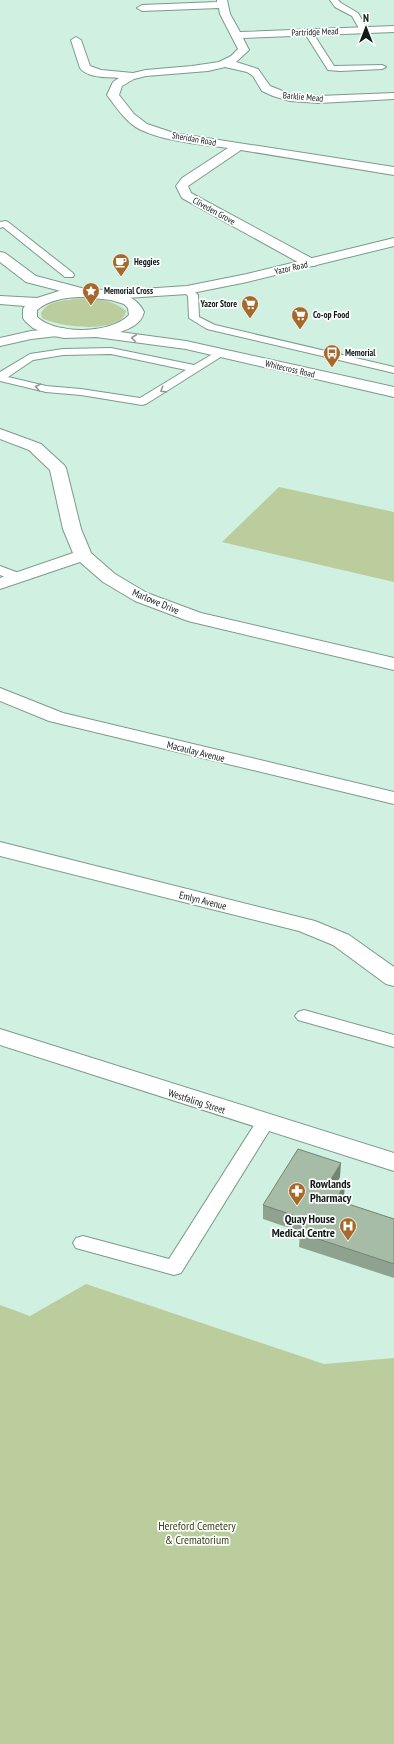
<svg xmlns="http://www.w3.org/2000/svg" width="394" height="1744" font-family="'PT Sans Narrow',sans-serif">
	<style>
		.green { fill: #bbcd9c }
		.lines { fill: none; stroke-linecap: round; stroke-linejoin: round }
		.service-casing { stroke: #7c9a8c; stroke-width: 2 }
		.minor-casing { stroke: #7c9a8c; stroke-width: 2 }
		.tertiary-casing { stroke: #7c9a8c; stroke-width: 2 }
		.primary-casing { stroke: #7c9a8c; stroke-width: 2 }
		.trunk-casing { stroke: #7c9a8c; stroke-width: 2 }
		.service { fill: #fff; fill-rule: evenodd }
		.minor { fill: #fff; fill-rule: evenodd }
		.tertiary { fill: #fff; fill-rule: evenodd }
		.primary { fill: #fff; fill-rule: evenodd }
		.trunk { fill: #fff; fill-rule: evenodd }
		.wall { fill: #8fa28f }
		.shaded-wall { fill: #748474 }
		.building { fill: #a6bca6; stroke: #748474 }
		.oneway { stroke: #939896 }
		.labels { text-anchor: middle; stroke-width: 3.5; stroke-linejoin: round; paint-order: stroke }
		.far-street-label { font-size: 9px; fill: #101b16; stroke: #fff }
		.far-poi-label { font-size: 9px; font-weight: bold; fill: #101b16; stroke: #fff; text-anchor: start }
		.street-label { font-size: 10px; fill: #101b16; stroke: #fff }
		.near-poi-label { font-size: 12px; font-weight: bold; fill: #101b16; stroke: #fff; text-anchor: start }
		.near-park-label { font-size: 12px; fill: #344310; stroke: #fff }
	</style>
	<rect width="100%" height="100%" fill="#d0f0e1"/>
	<path class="green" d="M75 299C93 299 112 298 126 311 121 335 58 327 42 318L41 313C48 301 62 301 75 299Z
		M279 487 394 512V582L222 542Z
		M86 1284 324 1364 394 1358V1744H0V1305L30 1316Z"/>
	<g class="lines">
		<g class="service-casing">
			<path id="service" d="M330 0H338L341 3 358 13 368 30 367 32H361L352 16 335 7Z
				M305 30H311L334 66 382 65 386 67 382 69 340 71 328 70 304 32Z
				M5 221 8 222 73 273 74 275 73 277H65L3 227 0 228V222Z
				M187 287 191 288 198 295 199 317 215 325 394 367V373L207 329 189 318 188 296 182 290Z
				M111 348 194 365 218 351H226L227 353 146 404 142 405 81 395 46 392 0 381V372L30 354 63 349ZM111 354 186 370 140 398 81 389 46 386 8 377 33 360 63 355Z
				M0 566 24 575 26 578 24 581H14L0 575Z
				M304 1010 394 1035V1047L298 1020 295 1016 298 1012Z
				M265 1117 272 1119 274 1123 181 1273 174 1275 76 1248 73 1243 76 1238 83 1236 169 1259 258 1119Z"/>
		</g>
		<g class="minor-casing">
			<path id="minor" d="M217 0H227L230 14 240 32 394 26V32L243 38 249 50 236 62 258 69 270 86 290 94 319 96 394 93V99L319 103 290 101 273 96 262 91 253 76 247 72 225 67 208 71 146 76 134 79 122 86 119 95 134 114 147 124 174 133 394 167V175L241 150 188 186 191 193 315 260 317 263 315 266H305L182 198 176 186 182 178 228 148C199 144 166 142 139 129 126 122 116 107 107 95L113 82 119 78C108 77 87 78 80 68L71 40 76 37 81 40 90 66 101 70 133 73 146 70 192 66 219 62 231 56 238 49 220 14 219 8 142 11 137 8 142 5 217 2Z
				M0 429 41 444 64 465 66 468 81 529 91 553 115 574 147 593 201 613 394 658V670L188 621 135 601 103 582 80 562 0 589V578L73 553 63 529 50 470 29 450 0 439Z
				M0 688 63 713 394 792V804L49 721 0 701Z
				M0 842 315 921 349 935 394 967V986L386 984 333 945 299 931 0 856Z"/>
		</g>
		<g class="tertiary-casing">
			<path id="tertiary" d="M394 238V246L247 282 187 294 111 299 106 298 104 295 106 292 111 291 187 286 247 274Z
				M61 328 66 329 68 332 66 335 31 339 0 346V338L31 331Z
				M0 1029 394 1153V1171L0 1045Z"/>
		</g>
		<g class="primary-casing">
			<path id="primary" d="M0 252 5 253 36 276 89 290 91 293 89 296 84 297 26 282 0 262Z"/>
		</g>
		<g class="trunk-casing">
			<path id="trunk" d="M78 289C100 289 134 289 144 312 141 324 131 328 120 332L186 341 394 387V397L186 349 96 337 64 338 49 335 33 328 25 321 23 318V309L25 306 0 304V296L37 298 59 291ZM84 297 111 300 124 304 128 308 129 315C111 334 56 335 37 317V310C50 299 68 297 84 297Z"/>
		</g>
		<use href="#service" class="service"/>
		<use href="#minor" class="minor"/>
		<use href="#tertiary" class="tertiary"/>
		<use href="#primary" class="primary"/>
		<use href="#trunk" class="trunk"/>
	</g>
	<path class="wall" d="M340 1177 338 1181 344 1198 342 1202 394 1219V1278L299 1247 300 1233 301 1232 263 1219V1205Z"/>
	<path class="shaded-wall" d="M341 1163 340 1177 330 1193 331 1179Z
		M345 1183 344 1198 335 1214 336 1200Z"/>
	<path class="building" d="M298 1149 341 1163 331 1179 345 1183 336 1200 394 1219V1264L300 1233 307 1220 263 1205Z"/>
	<defs><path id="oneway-chevron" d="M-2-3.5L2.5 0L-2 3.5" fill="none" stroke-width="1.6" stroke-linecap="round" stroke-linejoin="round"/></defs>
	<g class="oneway">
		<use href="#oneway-chevron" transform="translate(134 338) rotate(-173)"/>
		<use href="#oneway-chevron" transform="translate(38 387) rotate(-167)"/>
		<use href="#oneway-chevron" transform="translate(163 390) rotate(148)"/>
	</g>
	<defs>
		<g id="cafe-pin" transform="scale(0.9)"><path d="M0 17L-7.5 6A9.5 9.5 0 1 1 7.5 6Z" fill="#a5692b" stroke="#fff"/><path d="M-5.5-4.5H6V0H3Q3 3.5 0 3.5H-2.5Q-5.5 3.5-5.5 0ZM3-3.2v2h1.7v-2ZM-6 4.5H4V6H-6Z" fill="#fff"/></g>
		<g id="sight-pin" transform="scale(0.9)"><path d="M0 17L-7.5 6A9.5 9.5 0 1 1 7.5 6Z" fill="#a5692b" stroke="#fff"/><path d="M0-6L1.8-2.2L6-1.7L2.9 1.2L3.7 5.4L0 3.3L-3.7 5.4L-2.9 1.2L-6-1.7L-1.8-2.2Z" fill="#fff"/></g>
		<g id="supermarket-pin" transform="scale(0.9)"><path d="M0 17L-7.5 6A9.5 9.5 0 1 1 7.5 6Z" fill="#a5692b" stroke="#fff"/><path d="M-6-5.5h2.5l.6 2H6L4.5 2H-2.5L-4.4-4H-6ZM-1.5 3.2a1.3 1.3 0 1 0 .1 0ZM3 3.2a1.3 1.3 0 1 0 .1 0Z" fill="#fff"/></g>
		<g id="bus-pin" transform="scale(0.9)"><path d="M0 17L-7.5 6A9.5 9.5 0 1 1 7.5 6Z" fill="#a5692b" stroke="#fff"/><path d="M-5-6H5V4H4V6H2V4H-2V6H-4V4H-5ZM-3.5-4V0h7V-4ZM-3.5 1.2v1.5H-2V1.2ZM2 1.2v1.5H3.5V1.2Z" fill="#fff"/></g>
		<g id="pharmacy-pin" transform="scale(0.9)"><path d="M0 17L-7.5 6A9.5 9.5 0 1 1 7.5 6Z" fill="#a5692b" stroke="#fff"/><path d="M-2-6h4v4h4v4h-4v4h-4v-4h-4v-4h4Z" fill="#fff"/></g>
		<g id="hospital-pin" transform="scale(0.9)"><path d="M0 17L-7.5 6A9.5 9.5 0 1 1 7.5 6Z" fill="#a5692b" stroke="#fff"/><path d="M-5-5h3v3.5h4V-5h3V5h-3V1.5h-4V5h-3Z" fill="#fff"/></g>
	</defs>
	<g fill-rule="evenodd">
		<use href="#cafe-pin" x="121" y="262"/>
		<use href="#sight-pin" x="91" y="291"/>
		<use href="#supermarket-pin" x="250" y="304"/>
		<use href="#supermarket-pin" x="300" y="315"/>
		<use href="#bus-pin" x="332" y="353"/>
		<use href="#pharmacy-pin" x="297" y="1191"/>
		<use href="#hospital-pin" x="348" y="1226"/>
	</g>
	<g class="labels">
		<g class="far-street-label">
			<text transform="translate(315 32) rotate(-2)" y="3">Partridge Mead</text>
			<text transform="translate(303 97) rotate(5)" y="3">Barklie Mead</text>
			<text transform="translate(194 139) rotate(10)" y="3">Sheridan Road</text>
			<text transform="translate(214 211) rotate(29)" y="3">Cliveden Grove</text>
			<text transform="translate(291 268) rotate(-13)" y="3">Yazor Road</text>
			<text transform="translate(290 369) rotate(13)" y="3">Whitecross Road</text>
		</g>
		<g class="far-poi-label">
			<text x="134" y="265">Heggies</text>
			<text x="104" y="294">Memorial Cross</text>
			<text x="237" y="307" text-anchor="end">Yazor Store</text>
			<text x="313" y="318">Co-op Food</text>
			<text x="345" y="356">Memorial</text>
		</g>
		<g class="street-label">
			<text transform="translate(156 601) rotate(23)" y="4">Marlowe Drive</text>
			<text transform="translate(196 751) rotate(14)" y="4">Macaulay Avenue</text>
			<text transform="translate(203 900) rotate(14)" y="4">Emlyn Avenue</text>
			<text transform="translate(197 1101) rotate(18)" y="4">Westfaling Street</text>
		</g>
		<g class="near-poi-label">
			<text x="310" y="1188">Rowlands<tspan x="310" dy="14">Pharmacy</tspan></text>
			<text x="335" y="1223" text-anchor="end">Quay House<tspan x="335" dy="14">Medical Centre</tspan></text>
		</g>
		<g class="near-park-label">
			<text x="197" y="1530">Hereford Cemetery<tspan x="197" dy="14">&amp; Crematorium</tspan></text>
		</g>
	</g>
	<g transform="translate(366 28)" stroke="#ffffff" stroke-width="3" paint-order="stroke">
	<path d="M0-3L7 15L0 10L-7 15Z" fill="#101b16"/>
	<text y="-6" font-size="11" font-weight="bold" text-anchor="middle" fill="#101b16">N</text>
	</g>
</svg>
